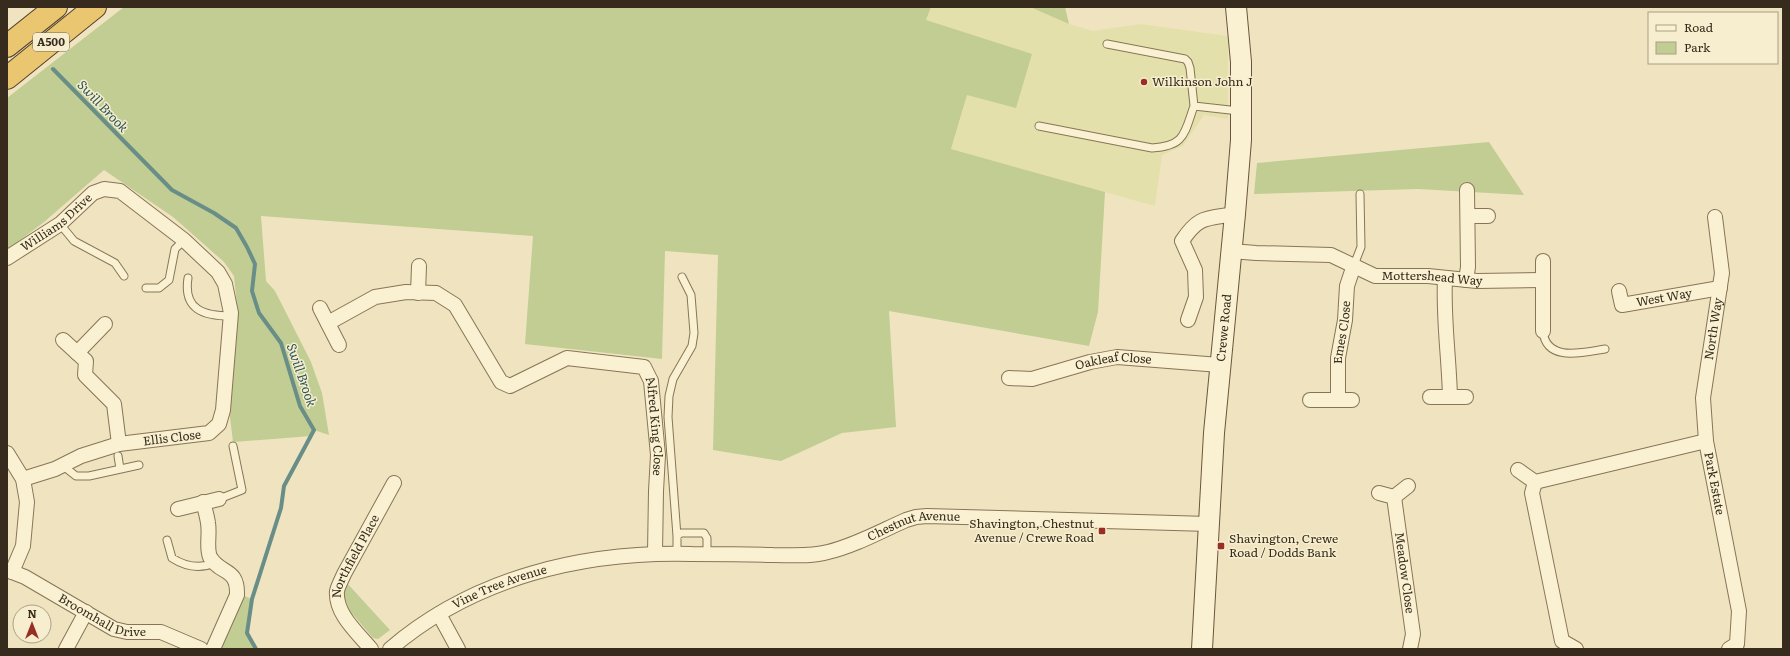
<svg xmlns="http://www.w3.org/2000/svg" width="1790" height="656" font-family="Literata,serif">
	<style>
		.farmland { fill: #e4e0ac }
		.green { fill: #c1cd93 }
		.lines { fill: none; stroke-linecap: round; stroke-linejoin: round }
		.stream { stroke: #698e88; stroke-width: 4 }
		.service-casing { stroke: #877557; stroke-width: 9 }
		.minor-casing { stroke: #877557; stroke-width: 16 }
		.secondary-casing { stroke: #69563a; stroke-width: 22 }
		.trunk-casing { stroke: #55422b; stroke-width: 24 }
		.service { stroke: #f9f1d2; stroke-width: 7 }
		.minor { stroke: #f9f1d2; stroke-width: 14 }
		.secondary { stroke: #f9f1d2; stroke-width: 20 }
		.trunk { stroke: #eac670; stroke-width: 22 }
		.poi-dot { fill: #982e25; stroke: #f6eece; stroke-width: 1.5 }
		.labels { text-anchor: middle; stroke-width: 3; stroke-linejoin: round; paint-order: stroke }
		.shield { fill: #f6eece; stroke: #706651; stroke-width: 1 }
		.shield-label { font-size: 11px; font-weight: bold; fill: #362b1c }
		.poi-label { font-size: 12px; fill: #362b1c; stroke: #f6eece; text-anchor: start }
		.street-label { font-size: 12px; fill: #362b1c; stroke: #f6eece }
		.water-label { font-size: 13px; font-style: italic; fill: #2a5657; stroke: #f6eece }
	</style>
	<rect width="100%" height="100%" fill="#efe4bf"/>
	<path class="farmland" d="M931 7H1030L1069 24 1093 31 1140 24 1228 36V119L1204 115 1183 146 1162 155 1155 206 951 149 967 95 926 20Z"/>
	<path class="green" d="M124 7H931L926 20 1032 54 1016 108 967 95 951 149 1105 192 1098 312 1089 346 889 311 896 427 842 433 781 461 713 450 718 255 665 251 662 359 525 344 533 236 261 216 266 281 275 291 311 362 322 393 329 435 314 430 311 436 233 442 229 409 238 317 234 276 224 262 173 217 104 170 44 222 7 250V98Z
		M1030 7H1065L1069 24Z
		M1489 142 1524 195 1418 189 1254 194 1257 163Z
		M346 582 390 630 378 639 373 638 350 611 343 594Z
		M242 595 252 599 247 633 256 649H221Z"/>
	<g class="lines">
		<path class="stream" d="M53 69 172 190 214 213 236 228 247 247 255 264 252 291 259 313 281 343 300 406 314 430 284 486 281 508 252 599 247 633 256 649"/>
		<g class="service-casing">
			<path id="service" d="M1107 44 1185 59 1188 62 1190 68 1194 106
				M1039 126 1152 148C1185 146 1184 134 1194 106L1239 111
				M60 224 74 241 115 263 124 276
				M1354 265 1361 247 1360 194
				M188 278C183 310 204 316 231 316
				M146 288H159L169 280 175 249 184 240
				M1543 331C1546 363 1584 352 1605 349
				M118 456 120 469
				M62 465 76 476H89L139 465
				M219 499 242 490 233 446
				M677 536 668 417 669 396 673 379 692 346 694 333 691 295 682 277
				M167 540 172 558C186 567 200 569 215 563
				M677 553V536L681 533H704L707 538V554"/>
		</g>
		<g class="minor-casing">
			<g id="minor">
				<path d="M1468 216H1488"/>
				<path id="s1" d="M1231 251 1256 253 1331 255 1375 276H1428L1477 281 1542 280"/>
				<path id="s2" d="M7 258 60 224 93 193 104 189 120 191 184 240 218 272 225 284 231 313 223 410 219 424 209 433 119 444 81 456 55 469 23 479"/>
				<path d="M1543 261V331"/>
				<path d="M1445 278C1443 318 1449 357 1450 397"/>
				<path d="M1466 280 1468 267 1467 190"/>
				<path id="s3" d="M1619 291 1622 305 1720 288"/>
				<path d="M418 293 419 266"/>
				<path d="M320 308 339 345"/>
				<path d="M1188 320 1196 297 1195 270 1182 241C1199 215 1207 219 1235 214"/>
				<path id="s4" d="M328 323 375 297 406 292 436 293 455 305 501 382 510 386 567 358 644 367 651 381 658 455 656 491 655 553"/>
				<path d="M63 340 86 361 85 375 114 404 119 444"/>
				<path d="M77 353 105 324"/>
				<path id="s5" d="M1009 378 1032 379 1090 362 1117 357 1220 365"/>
				<path d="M1430 397H1466"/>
				<path d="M1310 400H1352"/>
				<path id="s6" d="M1338 400V358L1345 320 1347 286 1354 265"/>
				<path id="s7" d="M1706 441 1703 398 1722 273 1715 217"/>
				<path d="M7 453 23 479 27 502 23 546 12 572"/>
				<path id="s8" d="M1518 470 1535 482 1706 441 1739 611 1737 644 1729 649"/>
				<path d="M1535 482 1532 493 1562 641 1576 649"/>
				<path id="s9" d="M1379 493 1394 497 1413 634 1410 649"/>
				<path d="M1394 497 1408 486"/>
				<path d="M203 502C205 509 207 516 208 523 210 534 206 548 210 557 220 575 238 567 237 595L213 649"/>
				<path d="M178 509 219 499"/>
				<path id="s10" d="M7 570 25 577 114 629 127 632H161L201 649"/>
				<path d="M439 614 458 649"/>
				<path d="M66 649 86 612"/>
				<path id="s11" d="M371 649C358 633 335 614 337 591 338 586 342 579 344 574L394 483"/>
				<path id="s12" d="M390 649C474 577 584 551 692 554 719 554 746 554 773 555 791 555 810 557 828 552 854 546 881 531 906 520L916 517 927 516 1209 524"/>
			</g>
		</g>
		<g class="secondary-casing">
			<g id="secondary">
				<path id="s13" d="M1202 649 1214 433 1235 214 1241 140V62L1236 7"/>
			</g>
		</g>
		<g class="trunk-casing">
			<path id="trunk" d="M7 46 56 7
				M7 78 95 7"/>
		</g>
		<use href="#service" class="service"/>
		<use href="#minor" class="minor"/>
		<use href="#secondary" class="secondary"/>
		<use href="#trunk" class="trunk"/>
	</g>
	<g class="poi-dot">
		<circle cx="1144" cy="82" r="4"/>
		<rect x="1098" y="527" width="8" height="8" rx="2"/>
		<rect x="1217" y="542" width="8" height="8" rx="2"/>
	</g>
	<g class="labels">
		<rect class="shield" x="33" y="33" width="36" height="18" rx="3"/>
		<g class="shield-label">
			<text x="51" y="46">A500</text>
		</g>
		<g class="poi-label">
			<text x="1152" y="86">Wilkinson John J</text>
			<text x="1094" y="528" text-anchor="end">Shavington, Chestnut<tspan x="1094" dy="14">Avenue / Crewe Road</tspan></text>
			<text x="1229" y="543">Shavington, Crewe<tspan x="1229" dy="14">Road / Dodds Bank</tspan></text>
		</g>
		<g class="street-label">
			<text dy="4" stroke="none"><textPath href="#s2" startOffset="61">Williams Drive</textPath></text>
			<text dy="4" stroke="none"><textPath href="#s1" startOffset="206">Mottershead Way</textPath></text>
			<text dy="4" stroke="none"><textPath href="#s3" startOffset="57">West Way</textPath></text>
			<text dy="4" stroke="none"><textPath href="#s13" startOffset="322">Crewe Road</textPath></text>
			<text dy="4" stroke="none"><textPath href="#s7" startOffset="113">North Way</textPath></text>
			<text dy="4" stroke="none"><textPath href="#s6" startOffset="68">Emes Close</textPath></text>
			<text dy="4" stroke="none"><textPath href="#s5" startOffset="107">Oakleaf Close</textPath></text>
			<text dy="4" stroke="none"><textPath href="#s4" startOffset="439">Alfred King Close</textPath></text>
			<text transform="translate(172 438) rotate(-7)" y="4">Ellis Close</text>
			<text dy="4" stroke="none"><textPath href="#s8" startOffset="240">Park Estate</textPath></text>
			<text dy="4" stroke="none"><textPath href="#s12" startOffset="551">Chestnut Avenue</textPath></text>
			<text dy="4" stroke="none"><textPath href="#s11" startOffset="108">Northfield Place</textPath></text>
			<text dy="4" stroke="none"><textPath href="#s9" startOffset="92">Meadow Close</textPath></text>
			<text dy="4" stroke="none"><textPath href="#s12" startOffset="127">Vine Tree Avenue</textPath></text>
			<text dy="4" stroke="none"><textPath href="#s10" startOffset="107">Broomhall Drive</textPath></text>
		</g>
		<g class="water-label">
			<text transform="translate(103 106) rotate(46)" y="5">Swill Brook</text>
			<text transform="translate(302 375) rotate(71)" y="5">Swill Brook</text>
		</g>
	</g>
	<rect width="1790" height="656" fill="none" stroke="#362b1c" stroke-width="16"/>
	<rect x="1648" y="12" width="130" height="52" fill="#f6eece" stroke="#a9a087"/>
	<rect x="1656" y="25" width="20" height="6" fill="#f9f1d2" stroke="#a9a087"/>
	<text x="1684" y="32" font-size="12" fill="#362b1c">Road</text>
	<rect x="1656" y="42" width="20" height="12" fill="#c1cd93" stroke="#a9a087"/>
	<text x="1684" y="52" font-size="12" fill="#362b1c">Park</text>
	<g transform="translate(32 624)"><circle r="19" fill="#f6eece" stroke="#a9a087"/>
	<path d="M0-3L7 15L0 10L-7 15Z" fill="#982e25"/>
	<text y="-6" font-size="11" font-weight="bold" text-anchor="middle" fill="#362b1c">N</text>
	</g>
</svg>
